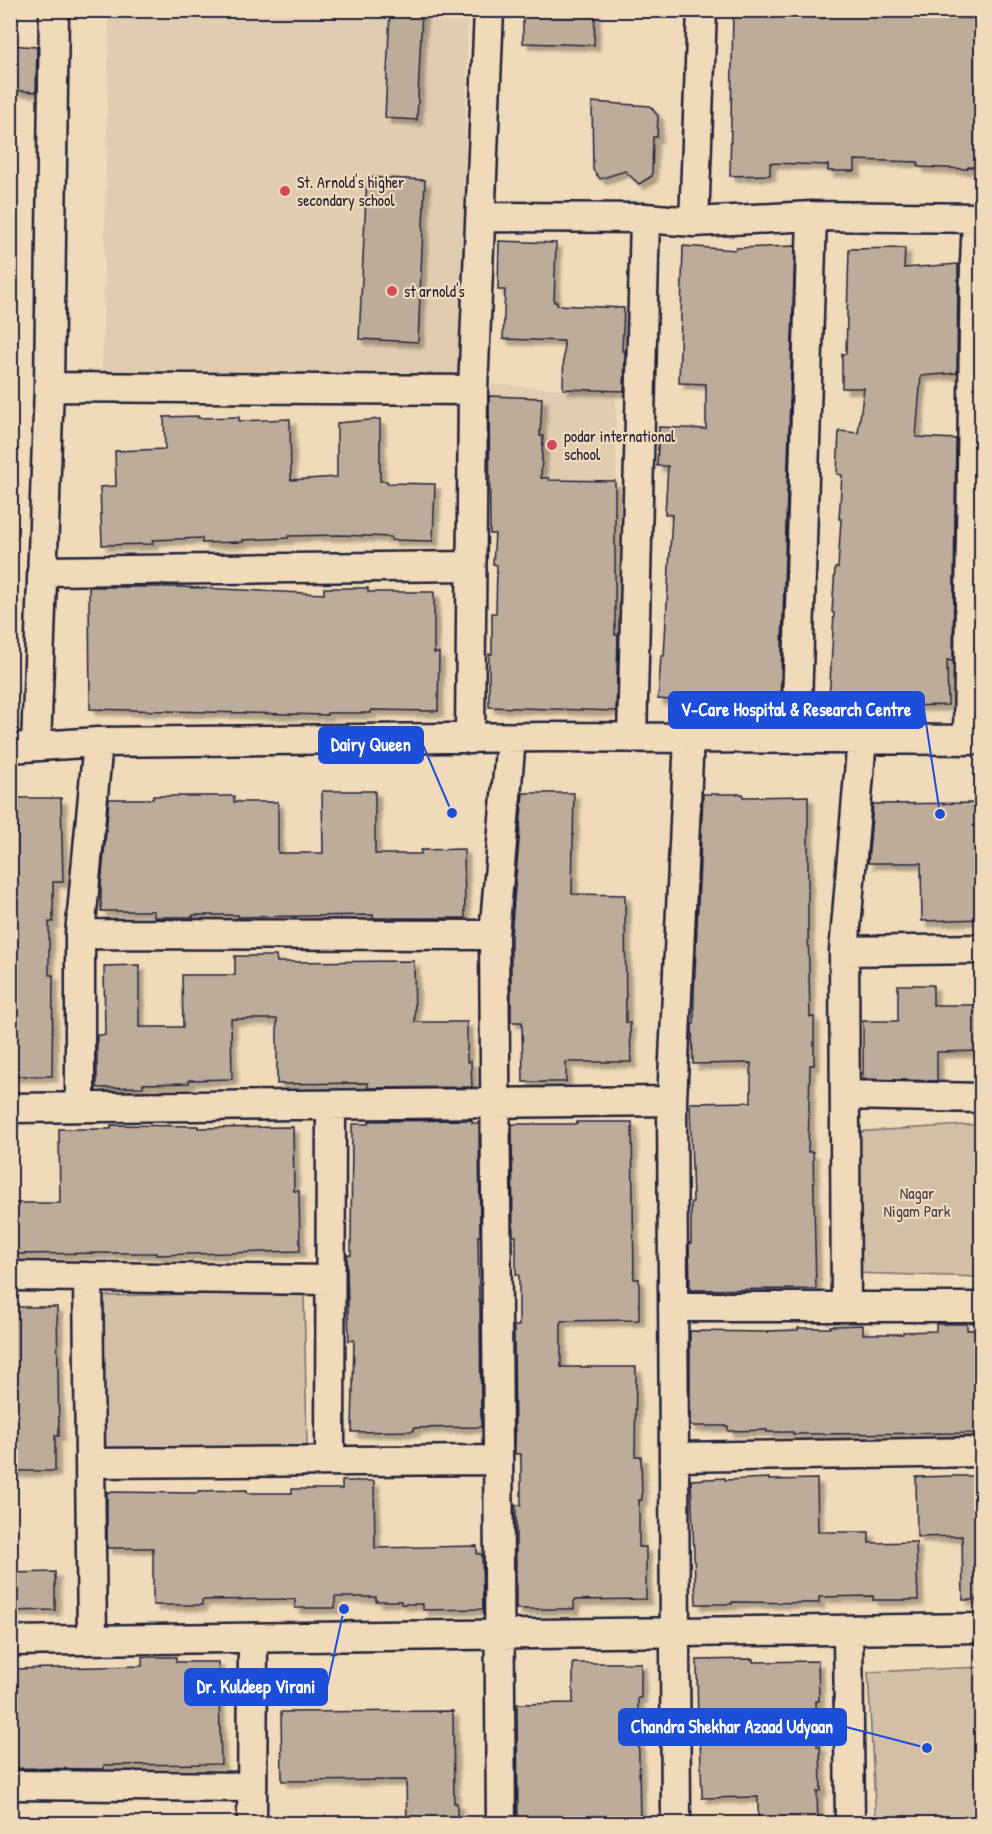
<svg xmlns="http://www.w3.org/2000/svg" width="992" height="1834" font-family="'Patrick Hand',sans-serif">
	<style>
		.built { fill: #e2ccb0 }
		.green { fill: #d3bfa7; stroke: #7a7071; stroke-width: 1.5 }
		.building { fill: #beac9a; stroke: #22223b; stroke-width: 1.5; filter: url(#shadow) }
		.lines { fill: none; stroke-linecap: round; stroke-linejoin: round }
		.minor-casing { stroke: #22223b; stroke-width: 33 }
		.minor { stroke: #f1dab9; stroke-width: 28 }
		.poi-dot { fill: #d1495b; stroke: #f1dab9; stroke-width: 2 }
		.labels { text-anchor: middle; stroke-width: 4.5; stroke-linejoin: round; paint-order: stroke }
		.poi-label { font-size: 16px; fill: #22223b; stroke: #f1dab9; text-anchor: start }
		.park-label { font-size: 16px; fill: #454151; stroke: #f1dab9 }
		.leader { fill: none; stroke: #1d4ed8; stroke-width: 2 }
		.callout-dot { fill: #1d4ed8; stroke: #f1dab9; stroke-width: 2 }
		.callout { fill: #1d4ed8; stroke: #1d4ed8; stroke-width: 2 }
		.callout-label { font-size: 18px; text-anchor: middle; font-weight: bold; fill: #fff }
	</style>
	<defs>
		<filter id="shadow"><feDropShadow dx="5.5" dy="5.5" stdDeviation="1.5" flood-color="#0004"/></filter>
	</defs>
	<rect width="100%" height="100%" fill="#f1dab9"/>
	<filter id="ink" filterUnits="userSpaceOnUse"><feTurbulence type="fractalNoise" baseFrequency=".0167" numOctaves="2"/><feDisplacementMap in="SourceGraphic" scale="12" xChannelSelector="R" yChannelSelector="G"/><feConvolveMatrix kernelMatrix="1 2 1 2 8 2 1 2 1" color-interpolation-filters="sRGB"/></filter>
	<g filter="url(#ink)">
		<path class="built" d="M109 11H468L461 380 102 371Z
			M491 384 616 393V509L484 496Z"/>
		<path class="green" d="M981 1124V1277L852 1273 853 1132Z
			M304 1292 307 1447 105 1450 102 1296Z
			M981 1667V1823H876L868 1672Z"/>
		<path class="building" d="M390 10H422L417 120 385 118Z
			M523 10H595L594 45 523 43Z
			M733 10H774V16L826 18V10H911V14L947 15V18H981V167H968L967 169 918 167V162L855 160V171H828V165L770 163V175L730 176Z
			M10 45 37 47 36 92 10 90Z
			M592 102 650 106 658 116 657 137H653L652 176 639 184 625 171 600 179 593 170Z
			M367 177 425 180 418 342 359 339Z
			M499 241 556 243 554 302H557V305L624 308 622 351H625L624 391 563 389 564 341 503 339 505 290H498Z
			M683 246 736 250V248L795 246 780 709 658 699 661 656H664L672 515 665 514 668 466H657L659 427 706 429V384L679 383Z
			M905 248 904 268 958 264 957 373 921 376 916 437 956 439 953 658V661L947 660 948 705 902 706 829 701 834 613 832 612 835 568H838L841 519H839L842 475 837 474 839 431 858 433 864 388H842V354H846L849 249Z
			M489 396 542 398 540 436H543L541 478H549V480L615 481V635H618L616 711 489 707V654H492V613H496L497 565 493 564 495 534H490Z
			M198 416V418L239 417V421L290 419 291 480 337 477V423L380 419V481H387V483L435 484 433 541 391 540V537L340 535 288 536V538L243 540V542L202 543V538L152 540 153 544 102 545 100 487 116 486 115 451 165 449 164 417Z
			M89 587H179L324 594V588H368V592H434V653H439L438 711 371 710V713H327V715L90 709Z
			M322 791H375V854H421V850L464 849 465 918H373V915L238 917V915H193V917H154V911H101V886L109 799H153V796H234V802H278V853H323Z
			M523 793H574L572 894 625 895 626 1023H630L631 1062H566V1082H523L522 1022H511V936Z
			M703 794H743V797L808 796V927L810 1017H814V1065H810L808 1152H813L816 1289 690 1290 689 1243H691V1202H693L690 1103 751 1102V1063L693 1064 692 1024H694V994Z
			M10 798H61L63 882H53V922H49V975H53L52 1076H10Z
			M981 803V919L922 921 921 863H868L873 804Z
			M235 956H276L277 962 414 961 415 1022H467V1062L471 1061 472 1087 368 1088V1083L277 1084V1019H231L232 1079 189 1080V1083L143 1084V1087L97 1088V1035H105L104 966 139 965V1027H183L182 975H235Z
			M898 985H933V1005H981V1051L937 1052V1081L863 1079V1021H898Z
			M472 1120V1123H479L480 1236H478L479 1301H480L481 1427 414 1428V1431L352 1432 354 1340 349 1341 347 1270V1255H351L352 1124H369V1121Z
			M577 1122H632L634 1279H639V1320L561 1321V1367H636L635 1456H641L642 1500H639V1547H646V1599L574 1600V1609H516V1505H521V1454H515L514 1326H519V1275H516V1236H513L512 1124H577Z
			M111 1125 198 1126V1128L293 1127 294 1191H299L300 1251 156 1255V1253H113L10 1254V1203H60L59 1129H111Z
			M10 1307H57L59 1436H55V1471H10Z
			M936 1324H967V1330H981V1433L793 1434V1432H767V1430L728 1431V1426H690V1331L768 1332 767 1331 798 1330V1328H830V1326L863 1325V1334H903V1332L936 1331Z
			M953 1476H981V1600H963L962 1536 917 1537 916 1477Z
			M725 1478V1480L769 1478V1480L817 1479 818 1532H869V1543L916 1542 918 1600H873V1596L819 1597V1603L732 1602V1604H696L691 1480Z
			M342 1481H374L375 1548 477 1546V1554H482L483 1609 423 1610V1604H401V1601H376V1597H335V1608H295V1599L202 1600V1605H153V1548H107V1492L198 1493V1491L247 1490V1493H292V1489H342Z
			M55 1572V1610L10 1611V1573Z
			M142 1657H176V1662H218L221 1764 104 1765V1769L10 1768V1669L142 1666Z
			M753 1659V1662L818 1661 819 1701H816L817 1746H820L821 1791H817L818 1824H758V1797L702 1798 700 1735H698L697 1660Z
			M573 1663H641V1698H638L640 1824H518L517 1704 573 1703Z
			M453 1711 454 1803H457V1824H407L406 1780 282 1781 281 1712Z"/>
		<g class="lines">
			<g class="minor-casing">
				<path id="minor" d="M481 217 645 218 694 222 812 216 982 218
					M694 222 702 10
					M49 387 473 390
					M42 571 471 566
					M632 738 645 218
					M796 738 812 216
					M470 739 473 390 489 10
					M968 739 975 263 977 218
					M36 746 49 387 54 10
					M10 748 98 742 549 737 982 740
					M80 934 494 935
					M844 951 982 949
					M845 1095 982 1098
					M80 1107V934L98 742
					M10 1108 672 1101
					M10 1276 330 1280
					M88 1277 92 1640
					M674 1307H982
					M846 1307 844 951 862 739
					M675 1457 982 1452
					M330 1461 331 1105
					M90 1463 498 1460
					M848 1630 850 1824
					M10 1641 982 1628
					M10 1785 252 1787
					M252 1824 253 1638
					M501 1824 494 935 511 738
					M676 1824 672 1101 689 738"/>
			</g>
			<use href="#minor" class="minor"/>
		</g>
	</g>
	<g class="poi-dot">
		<circle cx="285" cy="191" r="6"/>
		<circle cx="392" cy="291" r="6"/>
		<circle cx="552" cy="445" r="6"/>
	</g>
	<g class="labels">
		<g class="poi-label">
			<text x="297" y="188">St. Arnold's higher<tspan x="297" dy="18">secondary school</tspan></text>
			<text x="404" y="297">st arnold's</text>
			<text x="564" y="442">podar international<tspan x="564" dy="18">school</tspan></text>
		</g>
		<g class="park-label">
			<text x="917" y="1199">Nagar<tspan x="917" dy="18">Nigam Park</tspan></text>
		</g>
	</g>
	<path class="leader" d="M940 814L924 710M452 813L423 745M344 1609L327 1687M927 1748L846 1727"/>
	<g class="callout-dot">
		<circle cx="940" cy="814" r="6"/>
		<circle cx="452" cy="813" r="6"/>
		<circle cx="344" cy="1609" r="6"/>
		<circle cx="927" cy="1748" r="6"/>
	</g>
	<g class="callout">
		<rect x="669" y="692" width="255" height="36" rx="6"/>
		<rect x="319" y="727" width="104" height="36" rx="6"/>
		<rect x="185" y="1669" width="142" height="36" rx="6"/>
		<rect x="619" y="1709" width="227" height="36" rx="6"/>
	</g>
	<g class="callout-label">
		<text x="796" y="716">V-Care Hospital &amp; Research Centre</text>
		<text x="371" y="751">Dairy Queen</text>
		<text x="256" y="1693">Dr. Kuldeep Virani</text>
		<text x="732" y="1733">Chandra Shekhar Azaad Udyaan</text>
	</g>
	<rect width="992" height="1834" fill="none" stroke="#f1dab9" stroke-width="36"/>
	<rect x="18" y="18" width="956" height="1798" fill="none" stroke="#22223b" stroke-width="2" filter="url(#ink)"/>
</svg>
